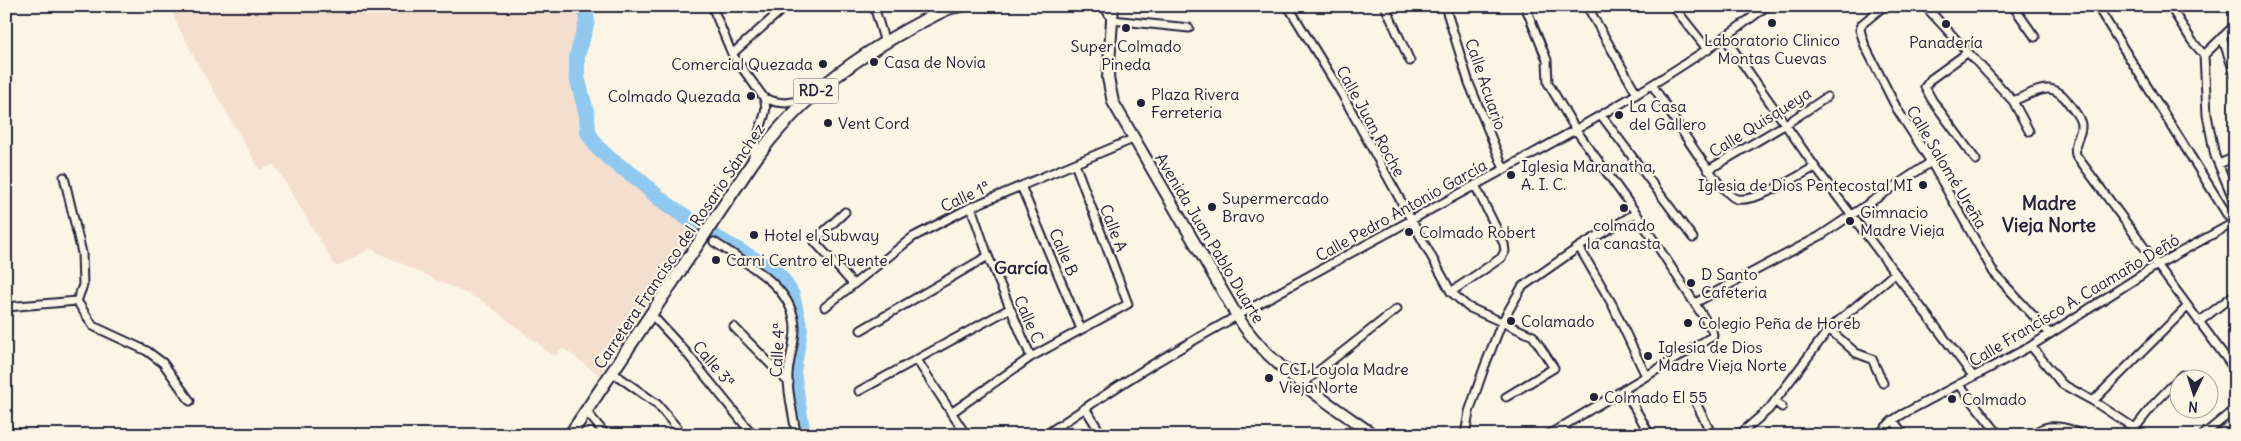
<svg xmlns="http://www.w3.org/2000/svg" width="2241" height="441" font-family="Delius,sans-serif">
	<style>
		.built { fill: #f4dece }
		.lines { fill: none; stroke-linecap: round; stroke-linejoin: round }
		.river { stroke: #90c9ef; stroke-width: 16 }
		.street-casing { stroke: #22223b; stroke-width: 11 }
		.secondary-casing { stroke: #22223b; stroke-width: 14 }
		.primary-casing { stroke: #22223b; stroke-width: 15 }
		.street { stroke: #fcf5e5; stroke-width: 7 }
		.secondary { stroke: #fcf5e5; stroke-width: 10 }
		.primary { stroke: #fcf5e5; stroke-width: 11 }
		.poi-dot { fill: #22223b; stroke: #fcf5e5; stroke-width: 2 }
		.labels { text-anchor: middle; stroke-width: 4.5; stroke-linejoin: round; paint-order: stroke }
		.shield { fill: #fcf5e5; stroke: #63616e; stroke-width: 1 }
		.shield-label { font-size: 15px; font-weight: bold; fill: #22223b }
		.poi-label { font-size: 16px; fill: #22223b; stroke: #fcf5e5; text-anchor: start }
		.street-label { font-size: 16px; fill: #22223b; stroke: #fcf5e5 }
		.neighbourhood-label { font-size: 18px; font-weight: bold; fill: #22223b; stroke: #fcf5e5 }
		.quarter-label { font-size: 19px; font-weight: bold; fill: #22223b; stroke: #fcf5e5 }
	</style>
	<rect width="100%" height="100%" fill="#fcf5e5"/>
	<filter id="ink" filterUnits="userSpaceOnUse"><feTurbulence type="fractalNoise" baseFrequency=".02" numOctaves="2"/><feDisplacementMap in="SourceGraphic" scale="10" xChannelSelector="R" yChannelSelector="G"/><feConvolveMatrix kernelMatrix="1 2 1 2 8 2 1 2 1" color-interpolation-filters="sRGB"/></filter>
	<g filter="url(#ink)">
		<path class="built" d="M168 6H585L587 22 577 56V77L587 115 588 132 597 147 611 160 638 179 660 199 700 227 599 375 563 348 554 356 484 302 370 249 336 267 274 164 260 170 194 57Z"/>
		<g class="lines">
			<path class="river" d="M585 6 587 22 577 56V77L587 115 588 132 597 147 611 160 638 179 660 199 713 236 776 272 785 283 792 295 800 329 793 372 803 435"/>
			<g class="street-casing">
				<path id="street" d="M712 6 732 54 764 98 776 102 786 103 805 100
					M874 6 885 43
					M1104 6 1112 20 1189 28
					M1288 6 1342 94 1451 292 1468 307 1533 336 1554 368 1506 397
					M1385 6 1410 61
					M1445 6 1469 83 1504 169
					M1525 6 1547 60 1548 83 1576 130 1636 213 1712 330 1713 336 1548 435
					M1587 6 1637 94
					M1673 6 1708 50
					M1884 6 1862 24 1860 30 1865 46 1897 109 1931 162 1994 273 2050 334
					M1925 6 2013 101 2029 131
					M2013 6 2035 37
					M2097 6 2233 224
					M2170 6 2192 41 2204 55 2207 115 2215 156 2235 203
					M950 10 968 6
					M2222 37 2235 75
					M1725 38 1815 167 1973 376
					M1967 53 1931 79 1925 87 1932 100 1976 160
					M732 54 786 6
					M2204 55 2235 25
					M1653 86C1665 104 1721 197 1737 199 1758 202 1795 177 1815 167
					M2013 101C2038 91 2053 78 2070 105 2074 111 2081 118 2081 125 2082 136 2073 140 2076 155L2235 370
					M1601 115 1693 238
					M752 160C754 152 755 144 758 136 761 121 769 113 764 98
					M2219 164 2235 157
					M1708 170 1786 124 1827 97
					M64 177 82 253 83 285 77 301
					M1021 186 1081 329
					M971 207 988 256 1031 357
					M845 212 816 239 815 242 853 284
					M714 242C744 262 794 286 795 328 795 344 789 358 788 374 787 393 794 415 796 435
					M1579 247 1612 304 1646 376
					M1451 292 1501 258 1505 251 1504 244 1475 185
					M77 301 93 326 147 351 163 363 190 401
					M1695 303 1820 236 1931 162
					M6 307 77 301
					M825 307 913 237 971 207 1133 139
					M651 314 685 351 753 435
					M2199 322 2235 294
					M734 327 789 383
					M1829 329 1856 353 1872 359 1883 383
					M861 330 988 256
					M2031 346 2062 384 2093 401 2145 435
					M917 360 966 435
					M612 372 657 404 683 435
					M1302 384 1397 309
					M1959 384 1999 435
					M1624 389 1650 435
					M859 391 1009 309
					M1695 401 1712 435
					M1775 401 1782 407
					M2093 401 2187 307
					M1085 408 1102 435
					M586 411 606 435
					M951 413 1031 357 1128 304 1075 164
					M1893 420 1904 435
					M1562 427 1569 435
					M2135 428 2154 404 2182 375
					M1045 435C1081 411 1117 386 1155 363 1251 306 1351 253 1450 199 1559 139 1668 82 1767 6
					M1465 435 1469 412 1484 368 1502 322 1522 287 1579 247 1636 213
					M1739 435 1769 409 1829 329 1895 273
					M1878 435 1893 420 1903 414 2031 346 2157 265 2235 222
					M2033 435C2036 432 2040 429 2044 428 2054 425 2073 428 2080 435
					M2203 435 2235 409"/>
			</g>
			<g class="secondary-casing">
				<path id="secondary" d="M1113 6 1108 78 1113 102 1237 316C1269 367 1326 401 1374 435"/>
			</g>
			<g class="primary-casing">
				<path id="primary" d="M570 435 751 165C802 91 873 44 953 6"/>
			</g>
			<use href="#street" class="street"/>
			<use href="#secondary" class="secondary"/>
			<use href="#primary" class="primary"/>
		</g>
	</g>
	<g class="poi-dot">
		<circle cx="1772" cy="23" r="5"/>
		<circle cx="1946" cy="24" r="5"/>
		<circle cx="1126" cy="28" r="5"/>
		<circle cx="874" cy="62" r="5"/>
		<circle cx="823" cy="64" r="5"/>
		<circle cx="751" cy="96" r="5"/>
		<circle cx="1141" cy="103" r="5"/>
		<circle cx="1619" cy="115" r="5"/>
		<circle cx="828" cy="123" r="5"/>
		<circle cx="1511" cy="175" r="5"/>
		<circle cx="1923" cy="185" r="5"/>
		<circle cx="1212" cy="207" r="5"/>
		<circle cx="1624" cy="208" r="5"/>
		<circle cx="1850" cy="221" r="5"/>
		<circle cx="1409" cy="232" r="5"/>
		<circle cx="754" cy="235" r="5"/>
		<circle cx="716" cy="260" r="5"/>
		<circle cx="1691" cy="283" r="5"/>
		<circle cx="1511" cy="321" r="5"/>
		<circle cx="1688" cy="323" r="5"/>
		<circle cx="1648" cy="356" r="5"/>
		<circle cx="1269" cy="378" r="5"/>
		<circle cx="1594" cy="397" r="5"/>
		<circle cx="1952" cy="399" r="5"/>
	</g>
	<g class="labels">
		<rect class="shield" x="793.5" y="78.5" width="45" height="25" rx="4"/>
		<g class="shield-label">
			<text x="816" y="96">RD-2</text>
		</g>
		<g class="poi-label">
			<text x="1772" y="46" text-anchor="middle">Laboratorio Clinico<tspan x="1772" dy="18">Montas Cuevas</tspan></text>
			<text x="1946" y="48" text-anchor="middle">Panadería</text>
			<text x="1126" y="52" text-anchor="middle">Super Colmado<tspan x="1126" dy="18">Pineda</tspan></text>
			<text x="884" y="68">Casa de Novia</text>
			<text x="813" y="70" text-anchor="end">Comercial Quezada</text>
			<text x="1151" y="100">Plaza Rivera<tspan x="1151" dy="18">Ferreteria</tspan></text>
			<text x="741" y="102" text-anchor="end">Colmado Quezada</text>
			<text x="1629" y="112">La Casa<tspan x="1629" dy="18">del Gallero</tspan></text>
			<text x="838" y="129">Vent Cord</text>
			<text x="1521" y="172">Iglesia Maranatha,<tspan x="1521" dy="18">A. I. C.</tspan></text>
			<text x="1913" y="191" text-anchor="end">Iglesia de Dios Pentecostal MI</text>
			<text x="1222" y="204">Supermercado<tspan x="1222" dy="18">Bravo</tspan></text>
			<text x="1860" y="218">Gimnacio<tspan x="1860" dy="18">Madre Vieja</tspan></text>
			<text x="1624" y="231" text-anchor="middle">colmado<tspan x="1624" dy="18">la canasta</tspan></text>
			<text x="1419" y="238">Colmado Robert</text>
			<text x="764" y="241">Hotel el Subway</text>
			<text x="726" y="266">Carni Centro el Puente</text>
			<text x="1701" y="280">D Santo<tspan x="1701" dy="18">Cafeteria</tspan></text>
			<text x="1521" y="327">Colamado</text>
			<text x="1698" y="329">Colegio Peña de Horeb</text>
			<text x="1658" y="353">Iglesia de Dios<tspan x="1658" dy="18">Madre Vieja Norte</tspan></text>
			<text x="1279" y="375">CCI Loyola Madre<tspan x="1279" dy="18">Vieja Norte</tspan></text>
			<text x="1604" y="403">Colmado El 55</text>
			<text x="1962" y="405">Colmado</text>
		</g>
		<g class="street-label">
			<text transform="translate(1486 84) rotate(71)" y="6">Calle Acuario</text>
			<text transform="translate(1371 121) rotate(61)" y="6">Calle Juan Roche</text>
			<text transform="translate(1760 122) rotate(-32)" y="6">Calle Quisqueya</text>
			<text transform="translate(1947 167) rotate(59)" y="6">Calle Salomé Ureña</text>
			<text transform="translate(965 196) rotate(-25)" y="6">Calle 1ª</text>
			<text transform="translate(1401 210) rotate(-29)" y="6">Calle Pedro Antonio García</text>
			<text transform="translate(1114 228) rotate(69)" y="6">Calle A</text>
			<text transform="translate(1210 238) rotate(59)" y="6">Avenida Juan Pablo Duarte</text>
			<text transform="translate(679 246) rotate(-56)" y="6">Carretera Francisco del Rosario Sánchez</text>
			<text transform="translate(1064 252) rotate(67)" y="6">Calle B</text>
			<text transform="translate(2074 300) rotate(-31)" y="6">Calle Francisco A. Caamaño Deñó</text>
			<text transform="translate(1029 319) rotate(66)" y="6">Calle C</text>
			<text transform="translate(777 350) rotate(-87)" y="6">Calle 4ª</text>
			<text transform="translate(714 364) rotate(50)" y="6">Calle 3ª</text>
		</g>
		<g class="neighbourhood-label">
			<text x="1021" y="274">García</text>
		</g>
		<g class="quarter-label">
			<text x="2049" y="210">Madre<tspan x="2049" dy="22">Vieja Norte</tspan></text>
		</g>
	</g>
	<rect width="2241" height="441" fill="none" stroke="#fcf5e5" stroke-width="25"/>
	<rect x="12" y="12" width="2216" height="416" fill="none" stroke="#22223b" stroke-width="2" filter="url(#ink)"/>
	<g transform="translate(2194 394) rotate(184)"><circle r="24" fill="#fcf5e5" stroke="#a5a1a1"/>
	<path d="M0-4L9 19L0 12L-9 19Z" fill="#22223b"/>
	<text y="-8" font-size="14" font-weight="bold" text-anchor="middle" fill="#22223b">N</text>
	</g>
</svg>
